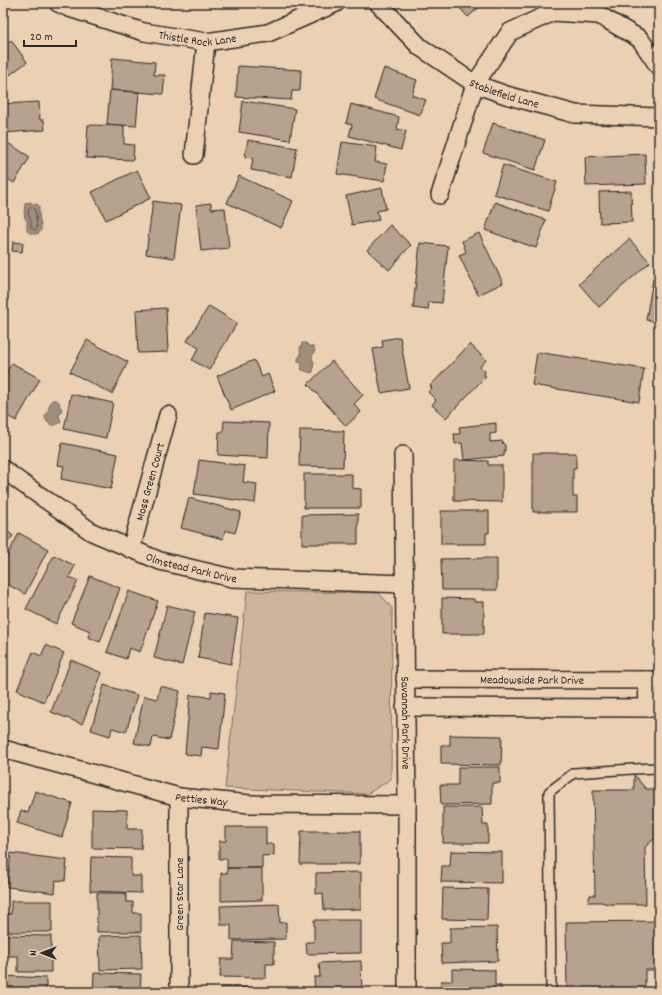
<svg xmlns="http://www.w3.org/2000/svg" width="662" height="995" font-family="Dekko,sans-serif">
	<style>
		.green { fill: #cdb59d; stroke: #7c7064 }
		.water { fill: #a08e7d; stroke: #71665c }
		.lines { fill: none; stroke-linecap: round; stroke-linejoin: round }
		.shore { stroke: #5a534c; stroke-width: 1 }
		.building { fill: #b6a28e; stroke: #2b2b2b }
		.service-casing { stroke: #2b2b2b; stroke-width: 12 }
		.minor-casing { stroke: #2b2b2b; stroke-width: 20 }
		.service { stroke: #ecd0b3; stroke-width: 9 }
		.minor { stroke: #ecd0b3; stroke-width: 17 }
		.labels { text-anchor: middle; stroke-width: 3.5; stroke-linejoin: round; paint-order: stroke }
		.street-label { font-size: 12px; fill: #2b2b2b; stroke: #ecd0b3 }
	</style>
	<rect width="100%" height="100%" fill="#ecd0b3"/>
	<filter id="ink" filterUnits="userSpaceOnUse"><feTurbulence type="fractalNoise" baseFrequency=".025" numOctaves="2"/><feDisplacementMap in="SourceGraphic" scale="8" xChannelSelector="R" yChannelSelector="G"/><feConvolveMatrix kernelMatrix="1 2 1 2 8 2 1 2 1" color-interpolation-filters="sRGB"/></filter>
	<g filter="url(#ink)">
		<path class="green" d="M247 591 379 593 392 608 391 779 367 794 225 788Z"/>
		<path class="water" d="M31 202 32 204H37L39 206V215L41 226V230L39 233C34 235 31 234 27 231V221L25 218 24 212 25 203Z
			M302 343H306L309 346 313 347 315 349C315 355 309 355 314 362L313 371 312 373 302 370 301 369 302 367 301 362 298 361V358L301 355 300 349Z
			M52 400H56L59 402 60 407 62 409 59 416 61 422C53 428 46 425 45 416 50 410 48 406 52 400Z"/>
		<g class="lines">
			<path class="shore" d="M31 207 34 208C36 211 37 225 37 229L35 230 31 228V221L28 213 29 208Z"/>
		</g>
		<path class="building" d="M455 3H484L468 17Z
			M11 40 27 62 3 80V46Z
			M112 58 155 62 154 75H165L163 94 110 90Z
			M238 66 301 70 300 91H292L291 100 236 97Z
			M384 68 417 80 412 95 426 100 420 115 374 99Z
			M110 90 139 92 136 126 107 124Z
			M243 101 295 109 290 140 239 132Z
			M39 102 40 120H44L45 130 3 133V104Z
			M351 104 399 117 397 129 406 131 401 150 349 136 352 125 346 123Z
			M493 123 545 140 535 170 483 153Z
			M88 125 124 126V144L134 145 133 160 86 158Z
			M3 140 30 157 14 183 3 176Z
			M248 140 297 148 292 177 251 170 253 158 245 157Z
			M342 142 377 147 375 162 387 164 384 181 337 174Z
			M645 154 646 184 586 186 585 157Z
			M503 165 557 182 548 211 494 194Z
			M137 170 151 198 106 220 92 192Z
			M239 176 293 201 281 228 227 203Z
			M382 188 386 209 377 211 379 220 352 225 346 196Z
			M631 191 632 222 600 223 599 192Z
			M153 201 181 205 174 258 146 254Z
			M495 202 546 220 536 248 485 230Z
			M211 203V209L225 208 229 248 201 251 196 205Z
			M390 225 411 245 389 270 367 250Z
			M479 233 503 283 478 295 459 255 466 252 462 241Z
			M629 239 650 262 599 307 579 284Z
			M13 242 23 243 22 252 12 251Z
			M420 243 448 246 442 303 429 302 428 310 413 308Z
			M653 279 659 280V322L646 320Z
			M209 306 237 323 209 370 192 360 199 348 187 341Z
			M166 308 168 352 138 353 136 310Z
			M400 337 409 388 381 393 373 349 383 347 382 340Z
			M3 340 7 342 3 350Z
			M87 340 128 362 112 394 70 372Z
			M470 344 486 360 480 367 485 371 484 375 486 376 446 418 432 405 436 400 428 392 432 388 430 386Z
			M537 352 644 369 639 402 532 385Z
			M254 360 262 377 268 374 275 391 231 410 217 376Z
			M332 361 363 395 354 404 361 412 346 426 308 384Z
			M12 363 40 379 16 421 4 414V413L3 412V378Z
			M71 394 113 403 106 438 64 429Z
			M224 421 269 423 268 458 218 455 219 432H223Z
			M496 423V433L490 434V442L502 441 503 444 505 445V450L504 452V456L464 460 462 443 455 444 454 434H460L459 427Z
			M300 430 344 431 343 467 299 466Z
			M62 443 118 454 111 489 61 479 64 466 58 465Z
			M533 453H576V468H573V497H577V512H533Z
			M199 460 245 466 243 482 257 484 255 503 194 494Z
			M454 460 488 461V465H502V502L454 501Z
			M304 474H352V488L361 489V508H304Z
			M189 498 241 512 235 533 225 530 223 539 181 528Z
			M441 511H489V533H486V544H441Z
			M358 514V544H302V515Z
			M3 518 9 523 4 528 13 536 3 548Z
			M19 533 48 549 25 594 3 582V564Z
			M54 555 75 566 69 577 78 581 56 624 26 609Z
			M497 558V590H442L441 559Z
			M90 576 120 588 100 642 88 637 90 631 71 623Z
			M129 591 158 601 140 652 129 648 126 659 107 652Z
			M442 598 474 599V602H484V634H442Z
			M167 605 195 612 182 665 154 658Z
			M205 613 238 618 231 664 198 658Z
			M46 645 64 653 44 702 17 690 33 652 41 656Z
			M71 660 102 673 82 724 51 712Z
			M104 685 137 695 126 732 112 728 110 736 91 730Z
			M160 686 180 691 169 740 153 737 151 747 134 743 144 696 157 699Z
			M211 691 225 693 219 749 202 747 201 756 185 754 190 695 211 697Z
			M450 735 502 736 501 765 441 764V745H450Z
			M458 767H500V783H492V804L441 805 440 785H458Z
			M634 775 646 789H659V839H654L645 847 646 904H608L601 902H588L590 895H595L593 790H634Z
			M35 791 72 803 62 837 17 823 21 810 28 813Z
			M443 807H482L483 825H488V843H443Z
			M92 809 127 810V829H142L141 849 92 848Z
			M226 827H266V844H274V855L262 856V868H227V859H219V841H226Z
			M301 831H360V864H300Z
			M451 851 502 852V883L441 882 442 866H450Z
			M11 853 67 860 65 881 56 880 55 893 7 887Z
			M91 857 131 858V876H141V893L90 891Z
			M227 868H262V900L221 901V873H227Z
			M361 872V909L324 910 323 893 316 894V873Z
			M443 888 488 889 487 920 442 919Z
			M97 893H126V902H133V913H141V932H97Z
			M11 901H52V932H3V913L11 914Z
			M279 904 280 923 286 922V939L231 940V925H221L220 906Z
			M314 920H361V953L307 954 306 942H314Z
			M659 921V970H645V991H567L566 922Z
			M497 927 498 961 442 963 441 943H450V928Z
			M3 935 51 936V972H18V956H3Z
			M141 935 142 969 100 970 99 936Z
			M234 941 274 942V964H266V978L220 977 221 959H233Z
			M361 961 362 992H315L314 977H320L319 963Z
			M452 969 495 970V985L501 986V992H441V981H452Z
			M94 973 141 974 140 992H93Z
			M3 976 46 978V992H3Z
			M221 987 264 988 263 992H221Z"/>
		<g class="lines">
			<g class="service-casing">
				<path id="service" d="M551 992 549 792 574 773 633 769 659 768"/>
			</g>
			<g class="minor-casing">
				<g id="minor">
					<path id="s1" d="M58 3 69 8 144 32 206 42 268 33 336 3"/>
					<path id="s2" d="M378 3 420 47 475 84 506 95 575 114 659 117"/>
					<path d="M194 155 206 42"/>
					<path d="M440 195 475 84 510 32 553 12 599 15 640 39 659 67"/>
					<path id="s3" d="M403 455 407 805V992"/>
					<path id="s4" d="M3 469 19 481 92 532 160 561 232 578 405 584"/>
					<path id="s5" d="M131 549 168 415"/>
					<path id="s6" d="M405 679 659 680"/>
					<path d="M647 680 648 708"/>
					<path d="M405 707 659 708"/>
					<path id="s7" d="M3 749 179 797 250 804 407 805"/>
					<path d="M179 797V992"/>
				</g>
			</g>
			<use href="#service" class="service"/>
			<use href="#minor" class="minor"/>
		</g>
	</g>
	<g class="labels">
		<g class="street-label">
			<text dy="4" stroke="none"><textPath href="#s1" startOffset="145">Thistle Rock Lane</textPath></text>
			<text dy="4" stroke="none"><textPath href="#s2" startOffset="158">Stablefield Lane</textPath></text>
			<text dy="4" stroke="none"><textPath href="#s5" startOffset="70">Moss Green Court</textPath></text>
			<text dy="4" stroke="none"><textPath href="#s4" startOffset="215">Olmstead Park Drive</textPath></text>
			<text dy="4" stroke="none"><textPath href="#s6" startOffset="127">Meadowside Park Drive</textPath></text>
			<text dy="4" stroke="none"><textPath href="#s3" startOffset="268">Savannah Park Drive</textPath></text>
			<text dy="4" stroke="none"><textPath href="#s7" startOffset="205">Petties Way</textPath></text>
			<text transform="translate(179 894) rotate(-90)" y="4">Green Star Lane</text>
		</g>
	</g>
	<rect width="662" height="995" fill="none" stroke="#ecd0b3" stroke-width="16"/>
	<rect x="8" y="8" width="646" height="979" fill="none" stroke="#2b2b2b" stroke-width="1.5" filter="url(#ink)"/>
	<g transform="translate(42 953) rotate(270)" stroke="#ecd0b3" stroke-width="3" paint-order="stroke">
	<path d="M0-3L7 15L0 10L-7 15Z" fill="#2b2b2b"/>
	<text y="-6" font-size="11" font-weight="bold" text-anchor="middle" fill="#2b2b2b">N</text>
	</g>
	<path d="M24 40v6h52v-6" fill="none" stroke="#2b2b2b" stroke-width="2"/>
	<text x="30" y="40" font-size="12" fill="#2b2b2b" stroke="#ecd0b3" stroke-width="3" paint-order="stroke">20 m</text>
</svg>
